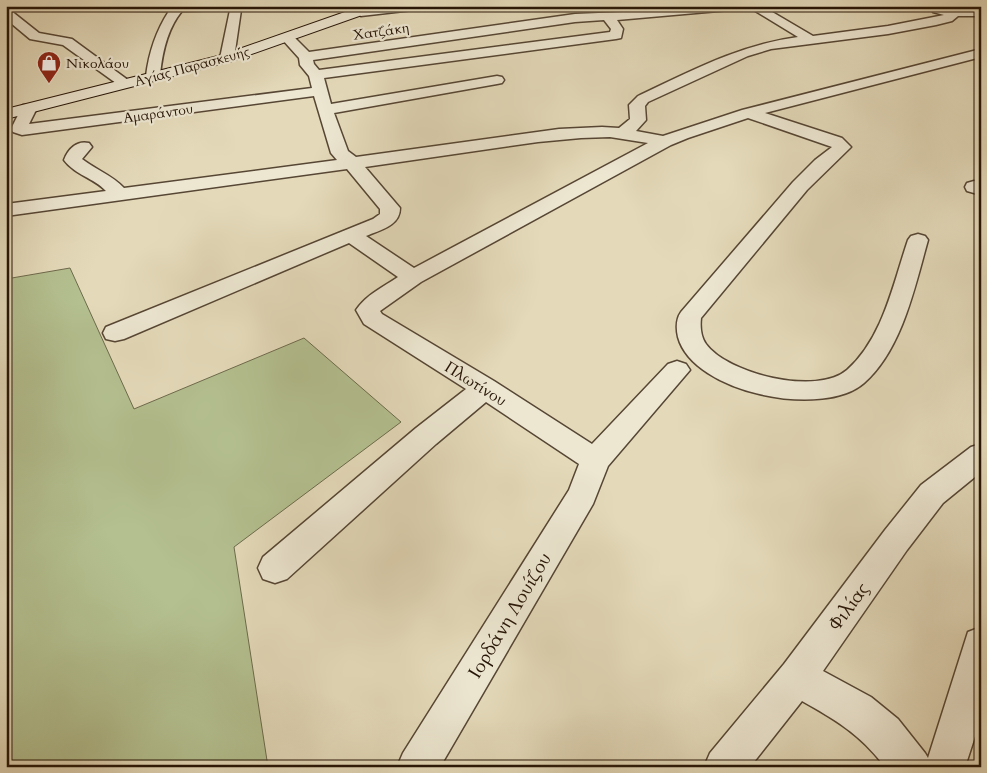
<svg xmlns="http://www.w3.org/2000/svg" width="987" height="773" font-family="Cardo,serif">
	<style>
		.green { fill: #b4c090; stroke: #6d6a4c }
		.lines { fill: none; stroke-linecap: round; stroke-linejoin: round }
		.street-casing { stroke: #564634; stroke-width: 3 }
		.secondary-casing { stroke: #261507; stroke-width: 2 }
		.street { fill: #ede7d2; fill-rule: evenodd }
		.secondary { fill: #ede7d2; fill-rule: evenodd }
		.labels { text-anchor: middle; stroke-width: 4.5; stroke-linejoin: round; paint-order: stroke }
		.far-street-label { font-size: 14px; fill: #261507; stroke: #ede7d2 }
		.far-poi-label { font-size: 14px; fill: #261507; stroke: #ede7d2; text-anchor: start }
		.street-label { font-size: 16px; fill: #261507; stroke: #ede7d2 }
		.near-street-label { font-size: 19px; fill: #261507; stroke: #ede7d2 }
	</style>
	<rect width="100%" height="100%" fill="#e4daba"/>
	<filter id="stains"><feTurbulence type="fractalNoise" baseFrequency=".004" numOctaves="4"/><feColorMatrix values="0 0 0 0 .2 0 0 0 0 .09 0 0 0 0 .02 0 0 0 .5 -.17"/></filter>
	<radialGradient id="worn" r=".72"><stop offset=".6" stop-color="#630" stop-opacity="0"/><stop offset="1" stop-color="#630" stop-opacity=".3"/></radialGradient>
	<path class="green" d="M70 268 134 409 304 338 401 422 234 547 268 767H6V279Z"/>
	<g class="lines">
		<g class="street-casing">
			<path id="street" d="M44 6H254L252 8 241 10 234 58 227 62 220 58 230 10 182 11C167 29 162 54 160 76L158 79H148L146 76C149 52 156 31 169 11L50 10Z
				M380 6H419L413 10 361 16 355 12 361 8Z
				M694 6H736L730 10 617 20 623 29 621 38 616 39 324 78 331 104 497 76 502 77 504 80 502 83 497 84 334 113 348 151 356 157 559 129 602 127 619 128 630 119 629 105 638 96C691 71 739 45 798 37L747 6H762L813 36 888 26 944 15 933 12 931 9 934 6 954 9 981 8V16H958L952 21 936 25 888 34 771 49 748 56 648 102 645 106 646 120 636 131 663 136 742 110 981 49V57L765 113 842 138 851 147 807 190 701 318C700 327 701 337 706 344 728 374 817 396 847 370 883 338 893 284 908 240L911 236 918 234 925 236 928 240C915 286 902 350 864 383 823 419 693 393 678 337 676 328 676 319 681 312L793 182 815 160 832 147 748 118 688 138 671 145 421 282 380 311 382 314 494 381 592 444 668 364 677 361 686 364 690 370 608 466 593 504 440 767H397L403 753 569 490 579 464 486 402 436 444 287 579 275 583 263 579 258 568 263 557 416 428 466 389 364 324 356 310C366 295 383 287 398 277L349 243 124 339 115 341 106 339 103 333 106 327 373 219 380 214V209L347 169 6 216V204L106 191C94 178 75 175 64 160 68 149 77 140 89 143L92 147 82 159C96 170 112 175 124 188L337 160 331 153 314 96 22 135 13 132 11 129 23 105H35L37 108 29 124 312 88 309 76 300 65 299 58 281 38 287 34 292 35 309 52 575 14 646 11ZM604 20 611 29 610 32 319 70 314 64 313 60 575 22ZM610 137 648 143 414 268 366 236C380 230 400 226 400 208L365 167 538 142 581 138Z
				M6 9 10 10 39 33 72 39 132 83 130 86H120L63 45 30 39 6 19Z
				M974 181 981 183V195L967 191 965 187 967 183Z
				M981 444V472L943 503 907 550 823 671 871 697 898 719 925 753 928 758 968 632 981 627V718L965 767H885C861 735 836 720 802 701L750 767H704L710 753 784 664 885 530 921 485 971 447Z"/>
		</g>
		<g class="secondary-casing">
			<path id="secondary" d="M362 6H381L379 9 232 61 6 119V109L222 55Z"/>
		</g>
		<use href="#street" class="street"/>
		<use href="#secondary" class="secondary"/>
	</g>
	<defs>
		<g id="shop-pin" transform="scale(1.25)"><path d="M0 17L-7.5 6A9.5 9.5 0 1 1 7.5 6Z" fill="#8f2418" stroke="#ede7d2"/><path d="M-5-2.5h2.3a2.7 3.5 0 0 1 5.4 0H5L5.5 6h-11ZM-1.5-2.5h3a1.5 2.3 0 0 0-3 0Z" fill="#fff"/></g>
	</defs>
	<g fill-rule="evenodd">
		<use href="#shop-pin" x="49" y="63"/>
	</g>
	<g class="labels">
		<g class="far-street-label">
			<text transform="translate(381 31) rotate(-8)" y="5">Χατζάκη</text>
			<text transform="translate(192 66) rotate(-15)" y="5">Αγίας Παρασκευής</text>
			<text transform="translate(158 113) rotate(-8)" y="5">Αμαράντου</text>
		</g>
		<g class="far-poi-label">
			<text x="66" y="68">Νικολάου</text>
		</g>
		<g class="street-label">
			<text transform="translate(476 383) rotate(32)" y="6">Πλωτίνου</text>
		</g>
		<g class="near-street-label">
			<text transform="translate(848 606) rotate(-54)" y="7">Φιλίας</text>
			<text transform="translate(509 615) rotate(-59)" y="7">Ιορδάνη Λουίζου</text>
		</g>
	</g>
	<rect width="987" height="773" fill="none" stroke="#e4daba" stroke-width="25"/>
	<rect x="8" y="8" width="972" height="758" fill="none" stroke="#261507" stroke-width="2.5"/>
	<rect x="12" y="12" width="962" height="748" fill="none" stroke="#261507"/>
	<rect width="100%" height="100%" filter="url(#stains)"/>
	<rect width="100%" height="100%" fill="url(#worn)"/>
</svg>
